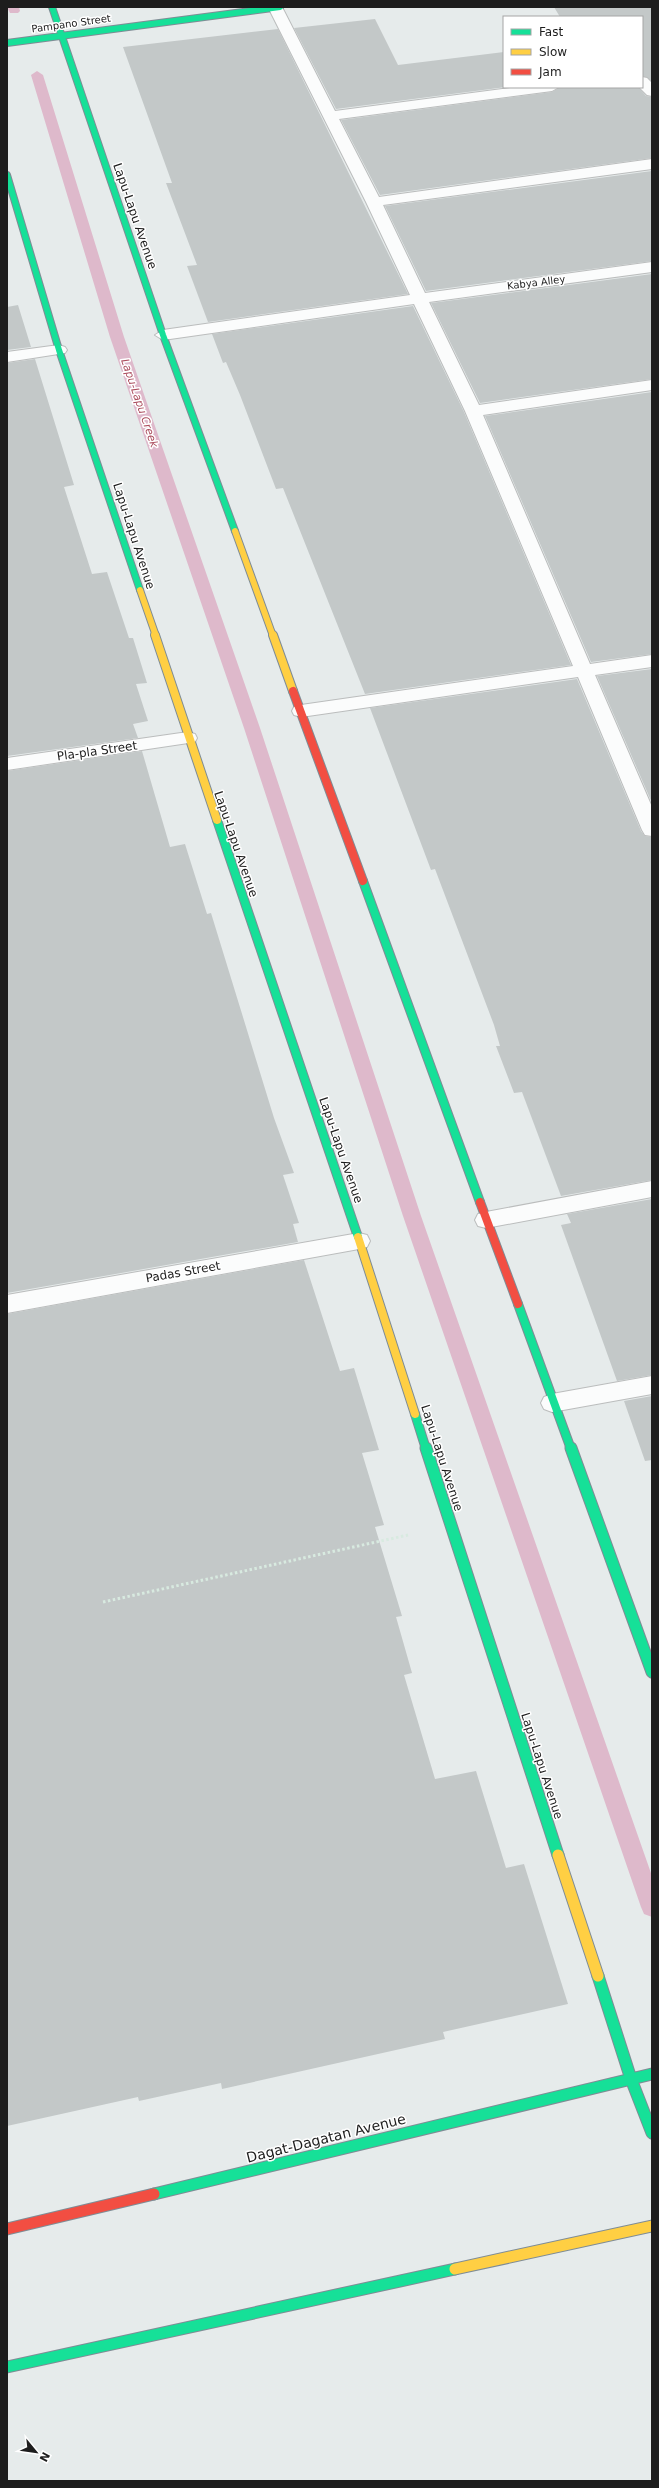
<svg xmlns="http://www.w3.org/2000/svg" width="659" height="2488" font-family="'DejaVu Sans',sans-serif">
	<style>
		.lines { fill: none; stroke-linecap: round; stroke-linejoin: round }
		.stream { fill: #deb9cb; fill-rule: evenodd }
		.building { fill: #c3c8c8 }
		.street-casing { stroke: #bbbdbd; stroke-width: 2 }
		.fast-far2-casing { stroke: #7f8c95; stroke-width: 8 }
		.fast-far1-casing { stroke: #7f8c95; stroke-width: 10 }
		.fast-casing { stroke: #7f8c95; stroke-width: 13 }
		.slow-far2-casing { stroke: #7f8c95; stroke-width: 8 }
		.slow-far1-casing { stroke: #7f8c95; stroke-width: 10 }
		.slow-casing { stroke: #7f8c95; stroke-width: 13 }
		.jam-far1-casing { stroke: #7f8c95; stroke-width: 10 }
		.jam-casing { stroke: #7f8c95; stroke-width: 13 }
		.path { stroke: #d8eae0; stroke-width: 3; stroke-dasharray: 2.5 2.5; stroke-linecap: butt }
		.street { fill: #fbfcfc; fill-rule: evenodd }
		.fast-far2 { stroke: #16e098; stroke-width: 6 }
		.fast-far1 { stroke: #16e098; stroke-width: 8 }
		.fast { stroke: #16e098; stroke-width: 11 }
		.slow-far2 { stroke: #ffcf43; stroke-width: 6 }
		.slow-far1 { stroke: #ffcf43; stroke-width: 8 }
		.slow { stroke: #ffcf43; stroke-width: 11 }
		.jam-far1 { stroke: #f24e42; stroke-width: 8 }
		.jam { stroke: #f24e42; stroke-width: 11 }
		.labels { text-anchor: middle; stroke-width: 3; stroke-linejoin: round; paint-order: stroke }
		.far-street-label { font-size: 10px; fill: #1d1d1d; stroke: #fff }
		.far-water-label { font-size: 11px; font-style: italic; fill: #ab4c5d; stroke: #fff }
		.street-label { font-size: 12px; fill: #1d1d1d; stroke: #fff }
		.near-street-label { font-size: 14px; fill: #1d1d1d; stroke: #fff }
	</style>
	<rect width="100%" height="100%" fill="#e6ebeb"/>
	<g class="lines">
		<path class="stream" d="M7 7H19L20 11 18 13H10Z
			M37 71 43 75 124 337 260 728 421 1216 652 1876V1917L644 1914 641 1907 403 1216 244 728 110 337 31 75Z"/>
	</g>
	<path class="building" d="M554 7H652V81L642 76V17H560Z
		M375 19 398 65 504 52V87H506L336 109 294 28Z
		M278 29 408 294 208 322 187 266 197 265 166 183H172L123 47Z
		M560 87H638L646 96 652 97V158L380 195 341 120 552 92Z
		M652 171V261L426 291 385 206Z
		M652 274V379L480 403 431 303Z
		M18 305 31 347 7 350V307Z
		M413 306 464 412 571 665 365 694 283 488 276 489 240 395 226 362 223 363 212 334Z
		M35 359 74 485 64 487 92 574 107 572 129 638H133L147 683 136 684 148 721 133 724 138 738 7 756V363Z
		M652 392V654L591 662 485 416Z
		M652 669V803L597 676Z
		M577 679 641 831 645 836 652 837V1180L561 1196 522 1092 514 1093 496 1046H500L494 1025 435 869 431 870 370 708Z
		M142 751 170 847 185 844 207 914 211 913 274 1118 294 1173 283 1175 299 1223 293 1224 298 1242 7 1293V771Z
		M652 1199V1375L617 1381 561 1225 571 1223 567 1214Z
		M304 1260 340 1371 354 1368 379 1450 362 1453 384 1525 375 1527 402 1616 396 1617 412 1673 404 1675 435 1779 476 1771 506 1868 524 1864 568 2004 443 2032 445 2039 222 2089 221 2083 139 2101 138 2097 7 2126V1314Z
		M652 1396V1460L645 1461 624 1401Z"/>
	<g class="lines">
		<g class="street-casing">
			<path id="street" d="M268 7H282L335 111 518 87H559L552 91 339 119 379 197 652 159V169L383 205 425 293 652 262V272L429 302 479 405 652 380V390L483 415 590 664 652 655V667L595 675 652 807V836L645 835 642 830 578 677 301 717 294 715 292 711 294 707 301 705 573 666 465 411 414 304 163 340 155 335 163 330 410 295 366 202Z
				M642 77 647 78 652 83V96L647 95 639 87H642Z
				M59 345 65 347 67 350 65 353 7 362V352Z
				M188 732 195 734 197 738 195 742 7 770V758Z
				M652 1181V1197L486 1228 478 1226 475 1220 478 1214 486 1212Z
				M359 1233 367 1235 370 1241 367 1247 359 1249 7 1313V1295Z
				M652 1376V1394L552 1412 544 1409 541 1403 544 1397 552 1394Z"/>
		</g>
		<g class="fast-far2-casing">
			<path id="fast-far2" d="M52 7 163 335 235 531
				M7 43 280 7
				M7 175 59 350 140 590"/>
		</g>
		<g class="fast-far1-casing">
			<path id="fast-far1" d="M217 820 358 1237
				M363 881 480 1202
				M518 1304 571 1449
				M415 1414 426 1449"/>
		</g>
		<g class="fast-casing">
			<path id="fast" d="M426 1448 558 1855
				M571 1448 652 1672
				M598 1976 631 2079 652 2133
				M154 2194 652 2074
				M7 2367 455 2269"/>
		</g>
		<g class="slow-far2-casing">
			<path id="slow-far2" d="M235 531 273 636
				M140 590 156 636"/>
		</g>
		<g class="slow-far1-casing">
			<path id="slow-far1" d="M155 635 217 820
				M273 635 293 691
				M358 1237 415 1414"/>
		</g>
		<g class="slow-casing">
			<path id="slow" d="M558 1855 598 1976
				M455 2269 652 2226"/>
		</g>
		<g class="jam-far1-casing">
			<path id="jam-far1" d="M293 691 363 881
				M480 1202 518 1304"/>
		</g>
		<g class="jam-casing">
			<path id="jam" d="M7 2229 154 2194"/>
		</g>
		<path class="path" d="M103 1602 408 1535"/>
		<use href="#street" class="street"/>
		<use href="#fast-far2" class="fast-far2"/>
		<use href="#fast-far1" class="fast-far1"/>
		<use href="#fast" class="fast"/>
		<use href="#slow-far2" class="slow-far2"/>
		<use href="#slow-far1" class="slow-far1"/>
		<use href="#slow" class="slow"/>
		<use href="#jam-far1" class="jam-far1"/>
		<use href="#jam" class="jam"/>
	</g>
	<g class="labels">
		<g class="far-street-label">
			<text transform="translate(71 23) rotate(-8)" y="4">Pampano Street</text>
			<text transform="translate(536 282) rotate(-7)" y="4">Kabya Alley</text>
		</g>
		<g class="far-water-label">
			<text transform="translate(140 403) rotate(71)" y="4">Lapu-Lapu Creek</text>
		</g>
		<g class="street-label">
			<text transform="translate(135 216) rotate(71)" y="4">Lapu-Lapu Avenue</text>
			<text transform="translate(134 536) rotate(72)" y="4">Lapu-Lapu Avenue</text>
			<text transform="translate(97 751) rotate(-8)" y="4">Pla-pla Street</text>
			<text transform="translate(236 844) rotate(71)" y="4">Lapu-Lapu Avenue</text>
			<text transform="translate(341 1150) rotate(71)" y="4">Lapu-Lapu Avenue</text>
			<text transform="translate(183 1272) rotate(-10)" y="4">Padas Street</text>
			<text transform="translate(442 1458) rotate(72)" y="4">Lapu-Lapu Avenue</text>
			<text transform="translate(542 1766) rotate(72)" y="4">Lapu-Lapu Avenue</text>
		</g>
		<g class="near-street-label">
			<text transform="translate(326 2138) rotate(-14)" y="5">Dagat-Dagatan Avenue</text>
		</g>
	</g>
	<rect width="659" height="2488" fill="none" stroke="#1d1d1d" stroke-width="16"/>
	<rect x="503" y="16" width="140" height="72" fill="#ffffff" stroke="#a5a5a5"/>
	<rect x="511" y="29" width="20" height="6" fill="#16e098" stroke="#a5a5a5"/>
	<text x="539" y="36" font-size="12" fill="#1d1d1d">Fast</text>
	<rect x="511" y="49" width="20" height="6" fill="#ffcf43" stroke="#a5a5a5"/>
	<text x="539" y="56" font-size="12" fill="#1d1d1d">Slow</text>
	<rect x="511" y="69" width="20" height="6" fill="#f24e42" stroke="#a5a5a5"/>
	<text x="539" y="76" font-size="12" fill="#1d1d1d">Jam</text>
	<g transform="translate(36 2452) rotate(119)" stroke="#ffffff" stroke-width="3" paint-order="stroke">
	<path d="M0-3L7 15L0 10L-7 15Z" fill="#1d1d1d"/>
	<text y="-6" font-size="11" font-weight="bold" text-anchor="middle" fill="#1d1d1d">N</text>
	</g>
</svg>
